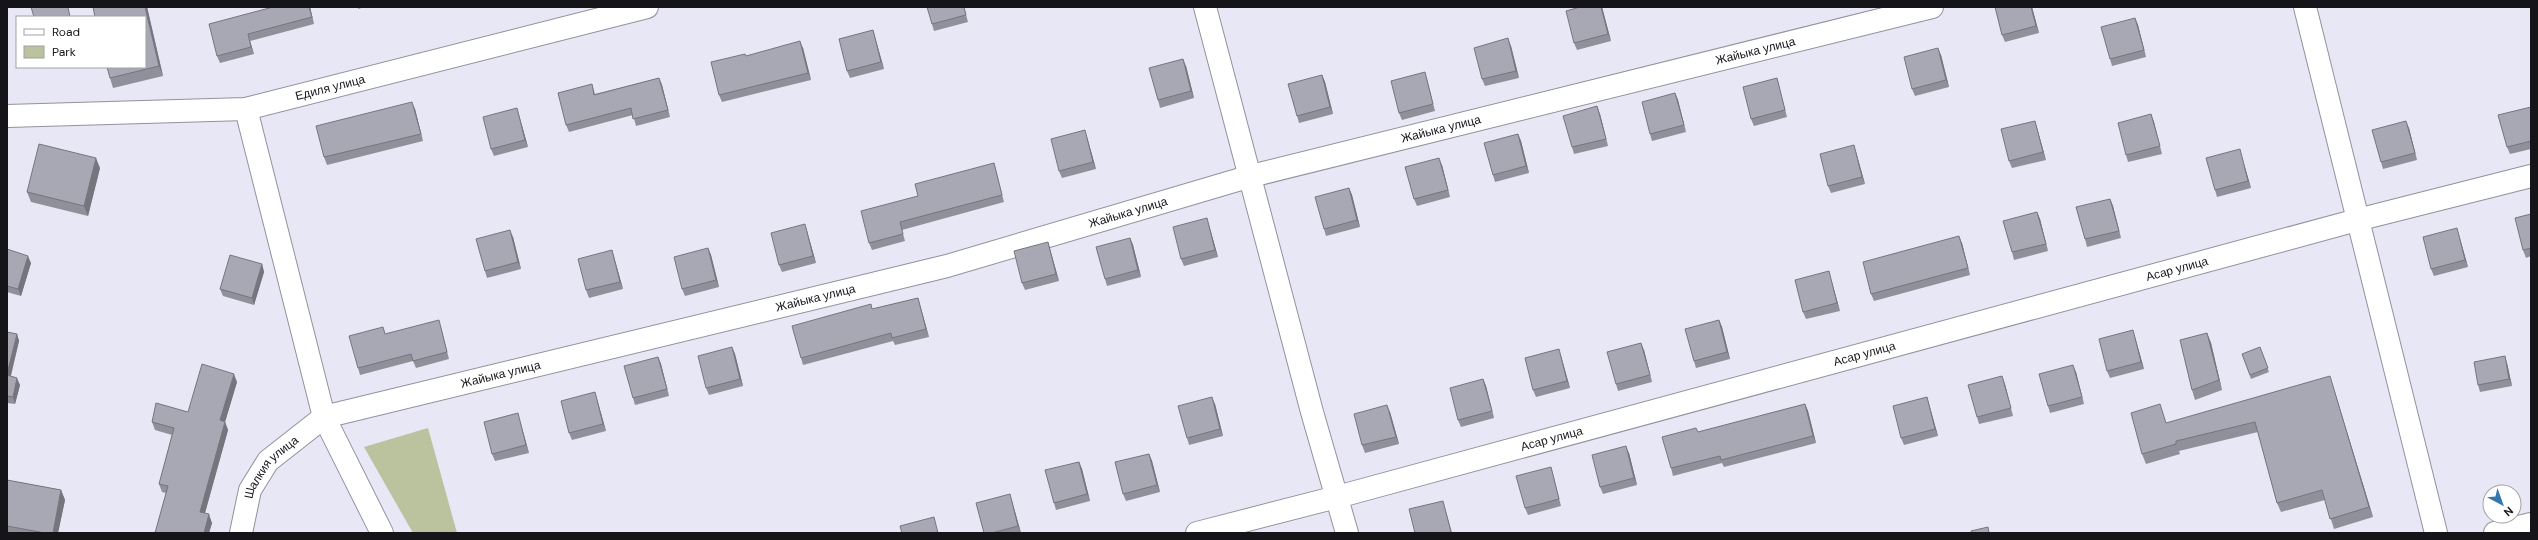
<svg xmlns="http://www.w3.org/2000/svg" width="2538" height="540" font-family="'DM Sans',sans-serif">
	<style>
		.green { fill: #bbc29e }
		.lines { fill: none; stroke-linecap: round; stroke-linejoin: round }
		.minor-casing { stroke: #93919e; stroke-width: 24 }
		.minor { stroke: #fff; stroke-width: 22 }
		.wall { fill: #90909b }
		.shaded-wall { fill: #76757e }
		.building { fill: #a8a7b4; stroke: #76757e }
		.labels { text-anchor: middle; stroke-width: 3; stroke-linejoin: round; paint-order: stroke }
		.street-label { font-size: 12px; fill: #151419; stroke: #fff }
	</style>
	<rect width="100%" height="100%" fill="#e8e7f5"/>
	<path class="green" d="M428 428 457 533H413L364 447Z"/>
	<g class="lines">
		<g class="minor-casing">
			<g id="minor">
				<path d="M1205 7 1312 412 1347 533"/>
				<path d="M2305 7 2436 533"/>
				<path d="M246 109 324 417 382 533"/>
				<path id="s1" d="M7 116 246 109 647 7"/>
				<path id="s2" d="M241 533 250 490 268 461 324 417 947 266 1251 176 1932 7"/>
				<path id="s3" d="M1197 533 1337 497 2357 220 2531 176"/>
				<path d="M2495 533 2531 524"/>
			</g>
		</g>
		<use href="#minor" class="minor"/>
	</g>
	<path class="wall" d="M147 7 163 76 113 88 110 78Z
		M273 7H310L314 24 250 41 254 54 220 63 217 56Z
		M358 7H365L358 9Z
		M964 7 968 22 934 31 932 24Z
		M1602 7 1611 41 1577 50 1574 43Z
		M1995 7H2032L2039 33 2005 42 2002 35Z
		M2135 18 2138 25 2146 57 2112 66 2110 59Z
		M873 30 875 37 884 69 850 78 847 71Z
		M1511 46 1519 78 1485 86 1482 79Z
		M803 48 811 80 722 102 719 95 746 56Z
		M1941 55 1949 87 1915 96 1912 89Z
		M1186 66 1194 98 1160 108 1158 100Z
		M1322 75 1325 82 1333 114 1299 123 1297 116Z
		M659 78 662 85 670 117 636 126 633 115 569 132 566 125 592 84 595 94Z
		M1777 78 1779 85 1787 117 1754 126 1751 119Z
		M1427 79 1435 111 1402 120 1399 113Z
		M1675 93 1678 100 1686 132 1652 141 1650 134Z
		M2531 107V149L2510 154 2507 147Z
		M415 109 423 141 327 165 324 157Z
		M1600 114 1608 146 1574 154 1572 147Z
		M2151 114 2154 122 2162 154 2128 162 2126 155Z
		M519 115 528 147 494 156 491 149Z
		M2035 121 2037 128 2046 160 2012 168 2009 161Z
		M2409 128 2417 160 2383 169 2381 162Z
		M1518 134 1521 141 1529 173 1495 182 1493 175Z
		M1087 137 1096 169 1062 178 1059 171Z
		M1856 152 1865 184 1831 193 1828 186Z
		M2242 157 2251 188 2217 197 2215 190Z
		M994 163 996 170 1004 202 902 230 905 241 872 250 869 243 918 196Z
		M1442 165 1450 197 1417 206 1414 199Z
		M100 168 88 216 31 202 27 192Z
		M1349 188 1352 195 1360 227 1326 236 1324 229Z
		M2110 199 2113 206 2121 238 2087 247 2085 239Z
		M2037 212 2040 219 2048 251 2014 260 2012 252Z
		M2531 214V256L2526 258 2523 250Z
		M1209 225 1218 257 1184 266 1181 259Z
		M807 231 816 263 782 272 779 265Z
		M2459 235 2468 267 2434 276 2431 269Z
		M513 237 521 269 487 278 485 271Z
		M1130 238 1133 245 1141 277 1107 286 1105 279Z
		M1048 242 1050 249 1059 281 1025 290 1022 283Z
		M1962 243 1970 275 1874 301 1871 294Z
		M708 248 711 255 719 287 685 296 682 289Z
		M7 249 31 263 21 296 7 292Z
		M612 250 614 257 623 289 589 298 586 290Z
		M262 264 264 272 254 305 223 296 220 289Z
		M1831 279 1840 311 1806 319 1803 312Z
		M918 298 920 305 929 337 895 345 893 341 803 365 801 358 873 309Z
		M1719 320 1722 327 1730 359 1696 368 1694 361Z
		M383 327 385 334 441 327 449 359 416 368 413 361 360 375 358 368Z
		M7 332 17 334 19 341 11 376 20 385 15 404 7 403Z
		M2207 333 2211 343 2222 390 2195 400 2192 390Z
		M2135 337 2144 369 2110 378 2107 371Z
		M732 347 735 354 743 386 709 395 706 388Z
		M2260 347 2269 372 2251 379 2242 354Z
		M1644 350 1652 382 1618 391 1616 384Z
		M1561 356 1570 388 1536 397 1533 390Z
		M658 357 661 364 669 396 635 405 633 398Z
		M2507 363 2512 386 2480 392 2478 385Z
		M2076 372 2084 404 2050 413 2048 406Z
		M1483 379 1486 386 1494 418 1461 427 1458 420Z
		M237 382 225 422 228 430 205 513 212 523 209 533H155L166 493 162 492 159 484 172 435 155 430 152 422 188 412Z
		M2005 384 2013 416 1979 424 1977 417Z
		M2333 386 2373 517 2334 529 2325 500 2281 512 2277 503 2258 432 2179 451 2180 454 2146 464 2142 454 2166 423Z
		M1927 397 1929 404 1938 436 1904 445 1901 438Z
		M597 399 606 431 572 440 569 433Z
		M1215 404 1223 436 1189 445 1187 438Z
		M1805 404 1808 411 1816 443 1724 467 1722 463 1673 476 1671 468 1698 432Z
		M1390 412 1399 444 1365 453 1362 445Z
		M520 421 529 453 495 461 492 454Z
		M1629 453 1637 485 1603 494 1600 487Z
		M1149 454 1152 461 1160 492 1126 501 1123 494Z
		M1079 462 1082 469 1090 501 1056 510 1054 503Z
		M1551 467 1553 474 1561 506 1528 515 1525 508Z
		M7 480 61 490 65 500 58 533H7Z
		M1012 501 1021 533H984Z"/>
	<path class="shaded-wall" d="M145 7H147L163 76 159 66Z
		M309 7H310L314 24 312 17Z
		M1601 7H1602L1611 41 1608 34Z
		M2031 7H2032L2039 33 2036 26Z
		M2135 18 2138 25 2146 57 2144 50Z
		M873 30 875 37 884 69 881 62Z
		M248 34 250 41 254 54 251 47Z
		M1508 38 1511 46 1519 78 1516 71Z
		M800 41 803 48 811 80 808 73Z
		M1938 48 1941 55 1949 87 1946 80Z
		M1183 59 1186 66 1194 98 1191 91Z
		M1322 75 1325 82 1333 114 1330 107Z
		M659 78 662 85 670 117 668 110Z
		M1675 93 1678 100 1686 132 1684 125Z
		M412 102 415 109 423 141 421 134Z
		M1597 106 1600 114 1608 146 1606 139Z
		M517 108 519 115 528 147 525 140Z
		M2151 114 2154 122 2162 154 2160 146Z
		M2035 121 2037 128 2046 160 2043 152Z
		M2406 121 2409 128 2417 160 2415 153Z
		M1085 130 1087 137 1096 169 1093 162Z
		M1518 134 1521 141 1529 173 1526 166Z
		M1854 145 1856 152 1865 184 1862 177Z
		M2240 149 2242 157 2251 188 2248 181Z
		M96 158 100 168 88 216 84 206Z
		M1439 158 1442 165 1450 197 1448 190Z
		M1349 188 1352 195 1360 227 1357 220Z
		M2110 199 2113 206 2121 238 2119 231Z
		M2037 212 2040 219 2048 251 2046 244Z
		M1207 218 1209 225 1218 257 1215 250Z
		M805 224 807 231 816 263 813 256Z
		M2457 228 2459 235 2468 267 2465 260Z
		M510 230 513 237 521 269 518 262Z
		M1959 236 1962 243 1970 275 1968 268Z
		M1130 238 1133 245 1141 277 1138 270Z
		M1048 242 1050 249 1059 281 1056 274Z
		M708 248 711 255 719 287 716 280Z
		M612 250 614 257 623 289 620 282Z
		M28 256 31 263 21 296 18 289Z
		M262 264 264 272 254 305 252 298Z
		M1829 271 1831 279 1840 311 1837 303Z
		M918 298 920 305 929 337 926 329Z
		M1719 320 1722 327 1730 359 1727 352Z
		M2133 330 2135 337 2144 369 2141 362Z
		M2207 333 2211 343 2222 390 2219 380Z
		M17 334 19 341 9 382 7 377V374Z
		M1641 343 1644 350 1652 382 1650 375Z
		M732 347 735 354 743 386 740 379Z
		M1559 349 1561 356 1570 388 1567 381Z
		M2505 356 2507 363 2512 386 2509 379Z
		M658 357 661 364 669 396 667 389Z
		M2073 365 2076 372 2084 404 2082 397Z
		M234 374 237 382 225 422 228 430 203 520 200 512 220 420Z
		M2002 376 2005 384 2013 416 2011 408Z
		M2330 376 2333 386 2373 517 2369 507Z
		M17 378 20 385 15 404 13 397Z
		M1483 379 1486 386 1494 418 1492 411Z
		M595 392 597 399 606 431 603 424Z
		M1212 397 1215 404 1223 436 1220 429Z
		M1927 397 1929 404 1938 436 1935 429Z
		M1805 404 1808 411 1816 443 1813 436Z
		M1387 405 1390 412 1399 444 1396 437Z
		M518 413 520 421 529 453 526 445Z
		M1626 446 1629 453 1637 485 1634 478Z
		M1149 454 1152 461 1160 492 1157 485Z
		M1079 462 1082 469 1090 501 1087 494Z
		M61 490 65 500 58 533H53Z
		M1010 494 1012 501 1021 533 1018 526Z
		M1443 501 1445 508 1452 533 1451 532Z
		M209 514 212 523 209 533H204Z"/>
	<path class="building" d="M31 7H68L70 17H34Z
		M93 7H145L159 66 110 78 107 67H145V17H95Z
		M273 7H309L312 17 248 34 251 47 217 56 209 24Z
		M927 7H964L966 15 932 24Z
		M1580 7H1601L1608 34 1574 43 1566 11Z
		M1995 7H2031L2036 26 2002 35Z
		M2135 18 2144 50 2110 59 2101 27Z
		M873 30 881 62 847 71 839 39Z
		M1508 38 1516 71 1482 79 1474 48Z
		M800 41 808 73 719 95 711 62 745 54 746 56Z
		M1938 48 1946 80 1912 89 1904 57Z
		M1183 59 1191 91 1158 100 1149 68Z
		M1425 72 1433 104 1399 113 1391 81Z
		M1322 75 1330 107 1297 116 1288 84Z
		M659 78 668 110 633 119 631 108 566 125 558 93 592 84 594 95Z
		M1777 78 1785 110 1751 119 1743 87Z
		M1675 93 1684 125 1650 134 1642 102Z
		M412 102 421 134 324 157 316 126Z
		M1597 106 1606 139 1572 147 1563 116Z
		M2531 107V141L2507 147 2498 115Z
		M517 108 525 140 491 149 483 117Z
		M2151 114 2160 146 2126 155 2118 123Z
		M2035 121 2043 152 2009 161 2001 129Z
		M2406 121 2415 153 2381 162 2372 130Z
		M1085 130 1093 162 1059 171 1051 139Z
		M1518 134 1526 166 1493 175 1484 143Z
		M39 144 96 158 84 206 27 192Z
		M1854 145 1862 177 1828 186 1820 154Z
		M2240 149 2248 181 2215 190 2206 158Z
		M1439 158 1448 190 1414 199 1405 167Z
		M994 163 1002 195 900 222 903 234 869 243 861 211 918 196 915 184Z
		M1349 188 1357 220 1324 229 1315 197Z
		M2110 199 2119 231 2085 239 2076 207Z
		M2037 212 2046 244 2012 252 2003 221Z
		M2531 214V248L2523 250 2515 218Z
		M1207 218 1215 250 1181 259 1173 227Z
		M805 224 813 256 779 265 771 233Z
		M2457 228 2465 260 2431 269 2423 237Z
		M510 230 518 262 485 271 476 239Z
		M1959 236 1968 268 1871 294 1863 262Z
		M1130 238 1138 270 1105 279 1096 247Z
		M1048 242 1056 274 1022 283 1014 251Z
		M708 248 716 280 682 289 674 257Z
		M7 249 28 256 18 289 7 286Z
		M612 250 620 282 586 290 578 259Z
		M230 255 262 264 252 298 220 289Z
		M1829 271 1837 303 1803 312 1795 280Z
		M918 298 926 329 892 338 891 333 801 358 792 326 871 304 872 309Z
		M439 320 447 352 413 361 411 354 358 368 349 336 383 327 385 334Z
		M1719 320 1727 352 1694 361 1685 329Z
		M2133 330 2141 362 2107 371 2099 339Z
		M7 332 17 334 7 374Z
		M2207 333 2219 380 2192 390 2180 340Z
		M1641 343 1650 375 1616 384 1607 352Z
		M732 347 740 379 706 388 698 356Z
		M2260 347 2268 368 2250 375 2242 354Z
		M1559 349 1567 381 1533 390 1525 358Z
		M2505 356 2509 379 2478 385 2474 362Z
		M658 357 667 389 633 398 624 366Z
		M202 364 234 374 220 420 225 422 200 512 209 514 204 533H155L168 486 159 484 174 428 152 422 156 403 188 412Z
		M2073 365 2082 397 2048 406 2039 374Z
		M7 375 17 378 13 397 7 396Z
		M2002 376 2011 408 1977 417 1968 385Z
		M2330 376 2369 507 2330 519 2322 490 2277 503 2255 422 2176 441V444L2142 454 2131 413 2160 404 2166 423Z
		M1483 379 1492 411 1458 420 1450 388Z
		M595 392 603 424 569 433 561 401Z
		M1212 397 1220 429 1187 438 1178 406Z
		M1927 397 1935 429 1901 438 1893 406Z
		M1805 404 1813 436 1721 460 1720 456 1671 468 1662 437 1696 428 1698 432Z
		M1387 405 1396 437 1362 445 1354 414Z
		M518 413 526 445 492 454 484 422Z
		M1626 446 1634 478 1600 487 1592 455Z
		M1149 454 1157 485 1123 494 1115 462Z
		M1079 462 1087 494 1054 503 1045 470Z
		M1551 467 1559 499 1525 508 1516 476Z
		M7 480 61 490 53 533H45L7 526Z
		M1010 494 1018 526 992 533H984L976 503Z
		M1443 501 1451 532 1449 533H1415L1409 509Z
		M934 517 938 533H902L900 526Z
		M1988 527 1989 533H1972L1971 531Z"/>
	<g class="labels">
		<g class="street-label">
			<text dy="4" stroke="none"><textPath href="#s2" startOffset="1627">Жайыка улица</textPath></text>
			<text dy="4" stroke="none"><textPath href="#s1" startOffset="326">Едиля улица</textPath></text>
			<text dy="4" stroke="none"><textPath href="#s2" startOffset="1303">Жайыка улица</textPath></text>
			<text dy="4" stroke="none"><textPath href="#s2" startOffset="979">Жайыка улица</textPath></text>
			<text dy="4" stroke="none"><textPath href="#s3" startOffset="1015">Асар улица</textPath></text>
			<text dy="4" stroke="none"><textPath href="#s2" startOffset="655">Жайыка улица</textPath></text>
			<text dy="4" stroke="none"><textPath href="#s3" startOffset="691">Асар улица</textPath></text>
			<text dy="4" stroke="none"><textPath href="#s2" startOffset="331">Жайыка улица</textPath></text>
			<text dy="4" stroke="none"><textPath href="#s3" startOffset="367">Асар улица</textPath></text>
			<text dy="4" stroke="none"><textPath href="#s2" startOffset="75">Шалкия улица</textPath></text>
		</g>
	</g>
	<rect width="2538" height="540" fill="none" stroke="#151419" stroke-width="16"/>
	<rect x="16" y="16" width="130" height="52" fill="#ffffff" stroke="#a1a1a3"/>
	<rect x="24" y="29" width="20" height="6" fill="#ffffff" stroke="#a1a1a3"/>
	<text x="52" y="36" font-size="12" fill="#151419">Road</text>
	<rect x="24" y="46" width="20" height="12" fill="#bbc29e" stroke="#a1a1a3"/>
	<text x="52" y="56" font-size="12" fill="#151419">Park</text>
	<g transform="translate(2502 504) rotate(139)"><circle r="19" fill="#ffffff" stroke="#a1a1a3"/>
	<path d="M0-3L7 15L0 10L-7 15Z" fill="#3477ad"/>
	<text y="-6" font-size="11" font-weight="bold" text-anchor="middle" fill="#151419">N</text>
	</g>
</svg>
